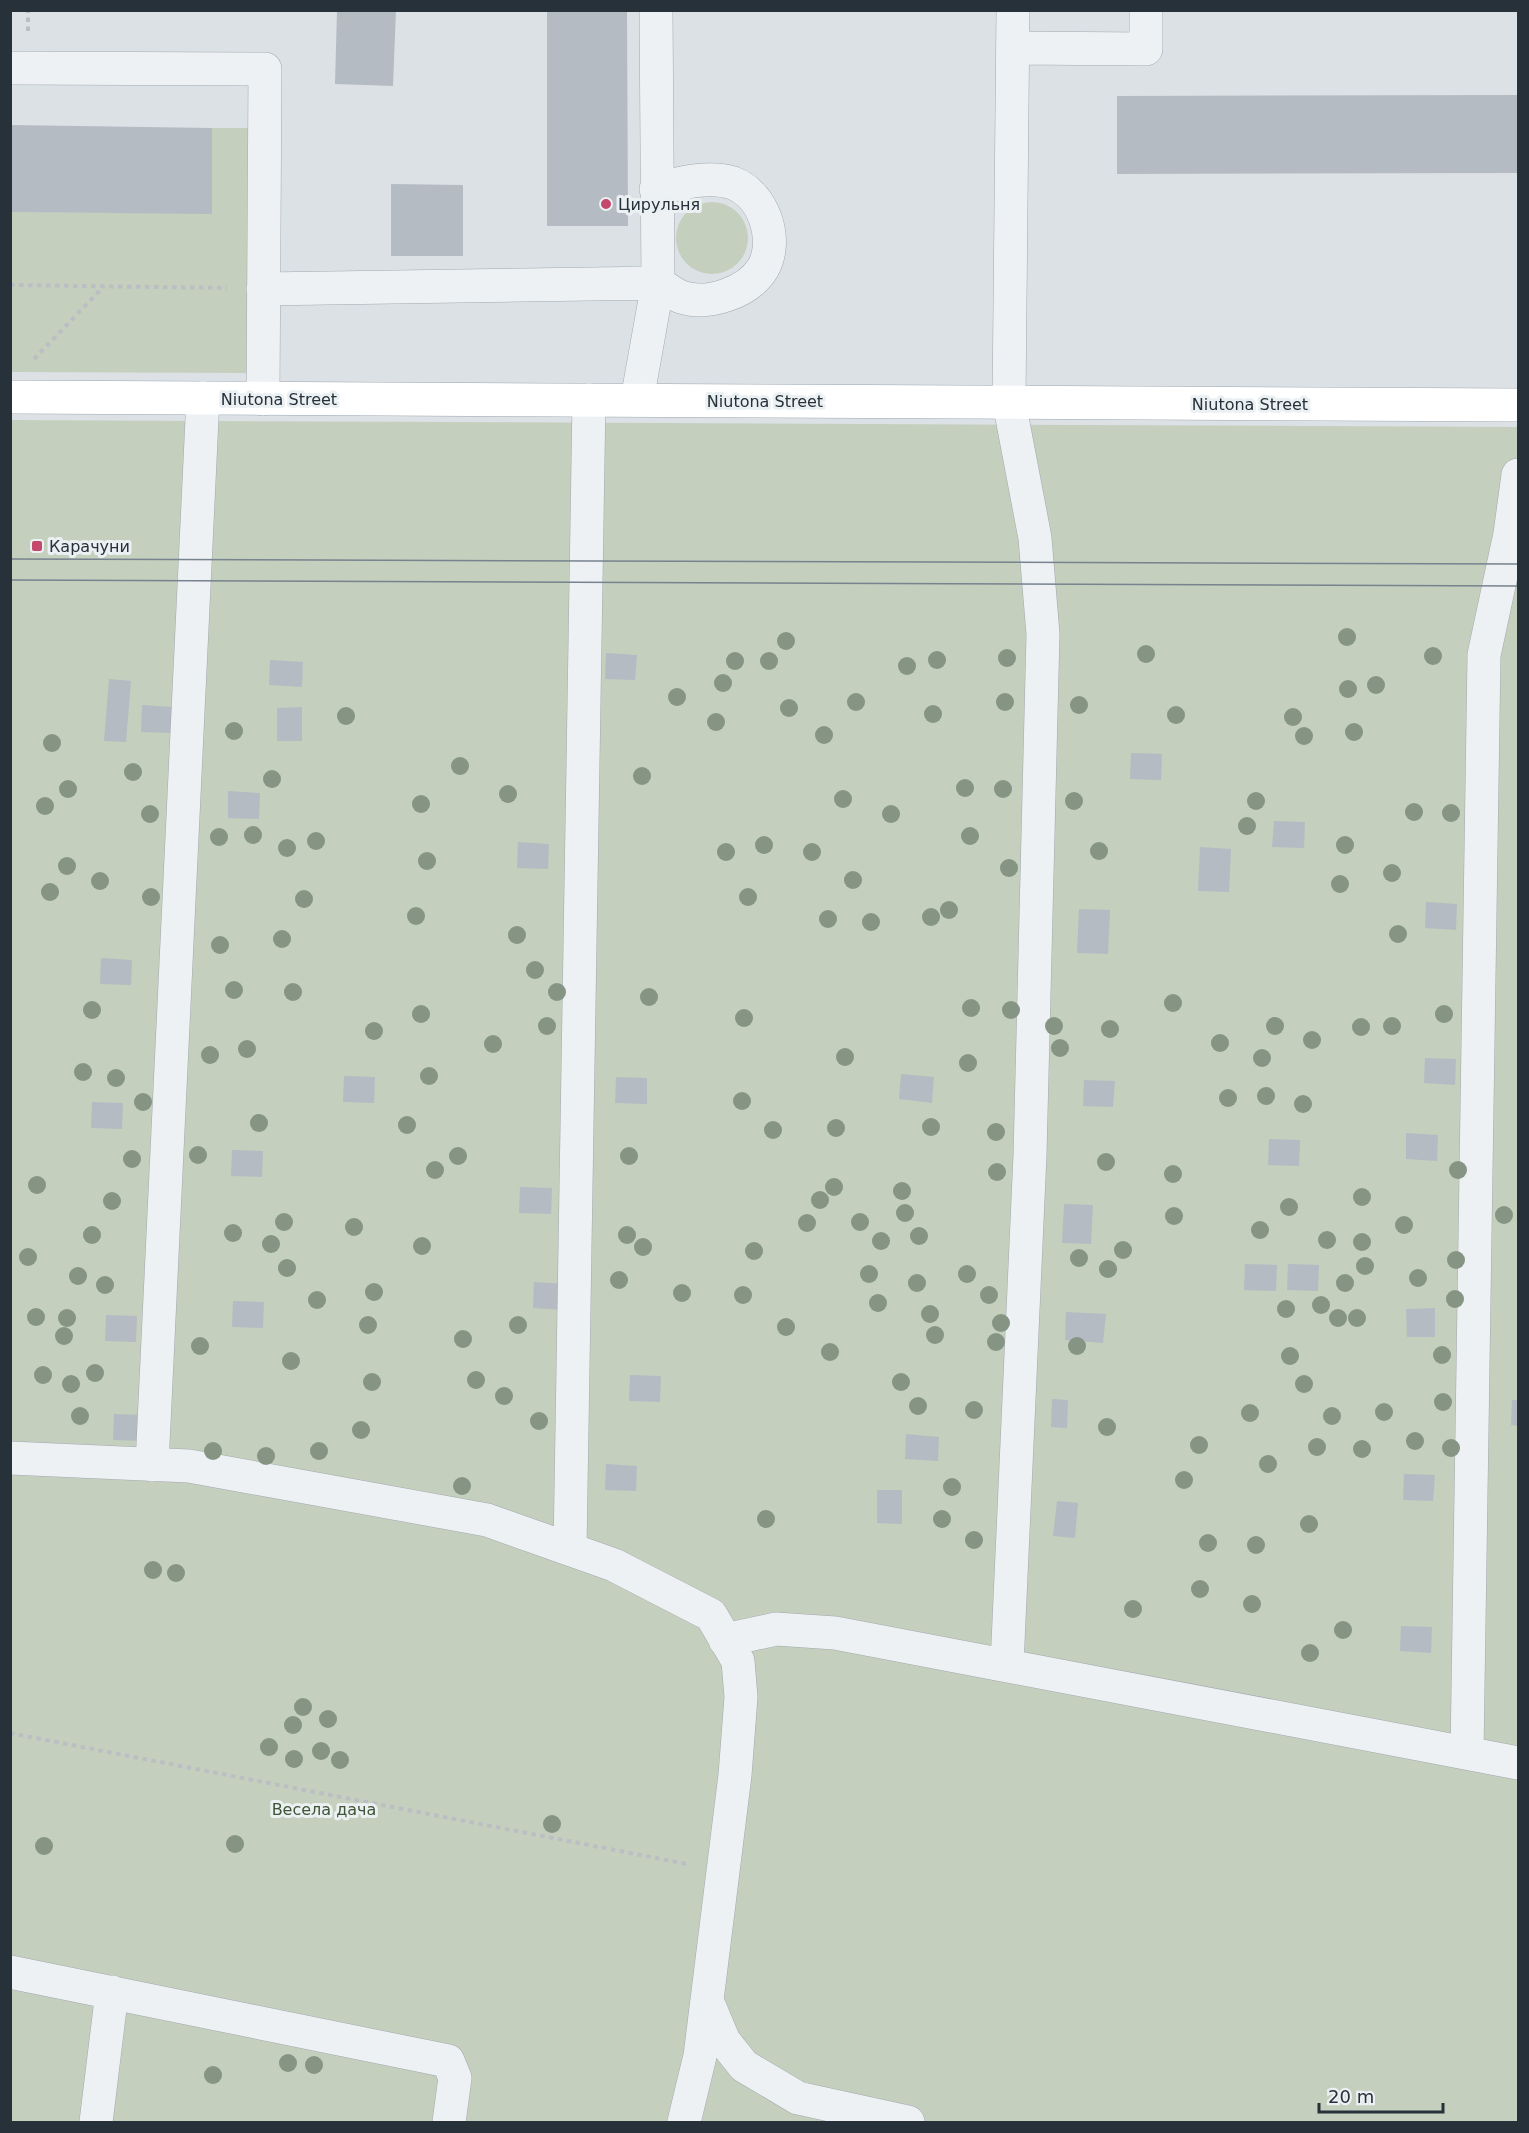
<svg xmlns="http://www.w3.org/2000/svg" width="1529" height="2133" font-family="'DejaVu Sans',sans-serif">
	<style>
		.green { fill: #c4cfbe }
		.building { fill: #b4bbc2 }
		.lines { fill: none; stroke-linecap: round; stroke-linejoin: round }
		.minor-casing { stroke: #a2a9ae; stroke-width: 34 }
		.major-casing { stroke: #9ca7b0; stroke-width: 34 }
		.path { stroke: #babfc4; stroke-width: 4; stroke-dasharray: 4.5 4.5; stroke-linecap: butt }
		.minor { stroke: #eef1f4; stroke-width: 33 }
		.major { stroke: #fff; stroke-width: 33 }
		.tram { stroke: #77838e; stroke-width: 1.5 }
		.tree { fill: #869484 }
		.poi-dot { fill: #c4476c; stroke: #ebf0f3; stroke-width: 2 }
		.labels { text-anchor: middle; stroke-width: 6; stroke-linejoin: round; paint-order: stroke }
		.poi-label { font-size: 16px; fill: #27313a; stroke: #ebf0f3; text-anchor: start }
		.street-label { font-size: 16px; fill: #27313a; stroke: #ebf0f3 }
		.park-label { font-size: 16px; fill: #405535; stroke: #ebf0f3 }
	</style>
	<rect width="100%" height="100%" fill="#dce1e5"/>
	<path class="green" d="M212 128H258L255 373 11 372V212L212 213Z
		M676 238a36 36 0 1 1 72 0a36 36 0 1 1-72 0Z
		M11 420 1518 427V2122H11Z"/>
	<path class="building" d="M337 10H396L393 86 335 84Z
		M547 10H627L628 226H547Z
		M1518 95V173L1117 174V96Z
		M10 125 212 128V214L10 212Z
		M391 184 463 185V256H391Z
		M606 653 637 655 635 680 605 679Z
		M270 660 303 662 302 687 269 685Z
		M109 679 131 681 126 742 104 741Z
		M142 705 173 707 171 733 141 732Z
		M302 707V741H277V708Z
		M1131 753 1162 754 1161 780 1130 779Z
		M228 791 260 793 259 819 228 818Z
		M1274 821 1305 822 1304 848 1272 847Z
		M518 842 549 844 548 869 517 868Z
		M1200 847 1231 849 1229 892 1198 891Z
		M1426 902 1457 904 1456 930 1425 928Z
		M1079 909 1110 910 1108 954 1077 953Z
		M101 958 132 960 131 985 100 984Z
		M1425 1058 1456 1059 1455 1085 1424 1083Z
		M901 1074 934 1077 932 1103 899 1099Z
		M344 1076 375 1077 374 1103 343 1102Z
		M616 1077 647 1078V1104L615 1103Z
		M1084 1080 1115 1081 1113 1107 1083 1106Z
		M92 1102 123 1103 122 1129 91 1128Z
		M1406 1133 1438 1135 1437 1161 1406 1159Z
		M1269 1139 1300 1140 1299 1166 1268 1165Z
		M232 1150 263 1151 262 1177 231 1176Z
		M520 1187 552 1188 551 1214 519 1213Z
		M1064 1204 1093 1205 1091 1244 1062 1243Z
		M1245 1264 1277 1265 1276 1291 1244 1290Z
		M1288 1264 1319 1265 1318 1291 1287 1290Z
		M534 1282 565 1284 563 1310 533 1308Z
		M233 1301 264 1302 263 1328 232 1327Z
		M1435 1308V1337H1407L1406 1309Z
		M1066 1312 1106 1314 1103 1343 1065 1340Z
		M106 1315 137 1316 136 1342 105 1341Z
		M630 1375 661 1376 660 1402 629 1401Z
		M1052 1399 1068 1400 1067 1428 1051 1427Z
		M1512 1400H1518V1426L1511 1425Z
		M114 1414 145 1415 144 1441 113 1440Z
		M906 1434 939 1437 938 1461 905 1459Z
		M606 1464 637 1466 636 1491 605 1490Z
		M1404 1474 1435 1475 1433 1501 1403 1500Z
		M877 1490H902V1524L877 1523Z
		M1057 1501 1078 1503 1075 1538 1053 1536Z
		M1401 1626 1432 1627 1431 1653 1400 1651Z"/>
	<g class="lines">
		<g class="minor-casing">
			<path id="minor" d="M1013 48 1146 49V10
				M10 68 265 69 263 399
				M263 289 658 283 656 10
				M637 400 658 283C665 287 673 294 681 297 707 306 748 293 763 268 779 240 764 195 733 183 709 175 680 183 656 189
				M10 1458 189 1466 487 1520 614 1565 711 1615 738 1661 741 1697 735 1775 700 2056 684 2122
				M152 1465 203 398
				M570 1549 589 400
				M725 1640 776 1629 835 1633 1518 1763
				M1007 1665 1030 1155 1043 634 1035 538 1009 402 1013 10
				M1467 1753 1484 655 1510 534 1518 475
				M10 1972 448 2061 455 2078 449 2122
				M708 2003 724 2041 744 2066 798 2098 908 2122
				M96 2122 112 1992"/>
		</g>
		<g class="major-casing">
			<path id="major" d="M10 397 1518 405"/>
		</g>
		<path class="path" d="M28 31V10
			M10 285 227 288
			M34 359 104 286
			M10 1733 687 1864"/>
		<use href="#minor" class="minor"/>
		<use href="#major" class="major"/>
		<path class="tram" d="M10 559 1518 564
			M10 580 1518 586"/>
	</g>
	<g class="tree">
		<circle cx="1347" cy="637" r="9"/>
		<circle cx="786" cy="641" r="9"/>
		<circle cx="1146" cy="654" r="9"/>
		<circle cx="1433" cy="656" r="9"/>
		<circle cx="1007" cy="658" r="9"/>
		<circle cx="937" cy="660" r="9"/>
		<circle cx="735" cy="661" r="9"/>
		<circle cx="769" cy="661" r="9"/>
		<circle cx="907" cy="666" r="9"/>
		<circle cx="723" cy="683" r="9"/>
		<circle cx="1376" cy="685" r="9"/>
		<circle cx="1348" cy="689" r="9"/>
		<circle cx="677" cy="697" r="9"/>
		<circle cx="856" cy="702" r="9"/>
		<circle cx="1005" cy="702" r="9"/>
		<circle cx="1079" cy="705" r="9"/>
		<circle cx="789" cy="708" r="9"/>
		<circle cx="933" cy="714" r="9"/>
		<circle cx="1176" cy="715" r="9"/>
		<circle cx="346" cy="716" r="9"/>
		<circle cx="1293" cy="717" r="9"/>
		<circle cx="716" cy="722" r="9"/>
		<circle cx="234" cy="731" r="9"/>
		<circle cx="1354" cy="732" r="9"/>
		<circle cx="824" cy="735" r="9"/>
		<circle cx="1304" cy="736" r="9"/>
		<circle cx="52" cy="743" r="9"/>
		<circle cx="460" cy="766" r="9"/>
		<circle cx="133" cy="772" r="9"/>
		<circle cx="642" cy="776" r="9"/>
		<circle cx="272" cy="779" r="9"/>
		<circle cx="965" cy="788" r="9"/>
		<circle cx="68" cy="789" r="9"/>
		<circle cx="1003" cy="789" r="9"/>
		<circle cx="508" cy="794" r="9"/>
		<circle cx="843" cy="799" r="9"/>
		<circle cx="1074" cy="801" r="9"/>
		<circle cx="1256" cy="801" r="9"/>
		<circle cx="421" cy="804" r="9"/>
		<circle cx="45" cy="806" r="9"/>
		<circle cx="1414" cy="812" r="9"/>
		<circle cx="1451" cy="813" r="9"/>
		<circle cx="150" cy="814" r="9"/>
		<circle cx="891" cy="814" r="9"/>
		<circle cx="1247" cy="826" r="9"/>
		<circle cx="253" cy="835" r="9"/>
		<circle cx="970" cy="836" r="9"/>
		<circle cx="219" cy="837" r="9"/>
		<circle cx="316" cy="841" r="9"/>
		<circle cx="764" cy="845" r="9"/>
		<circle cx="1345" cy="845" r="9"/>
		<circle cx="287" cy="848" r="9"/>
		<circle cx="1099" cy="851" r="9"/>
		<circle cx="726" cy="852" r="9"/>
		<circle cx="812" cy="852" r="9"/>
		<circle cx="427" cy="861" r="9"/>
		<circle cx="67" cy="866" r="9"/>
		<circle cx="1009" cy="868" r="9"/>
		<circle cx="1392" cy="873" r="9"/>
		<circle cx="853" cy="880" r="9"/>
		<circle cx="100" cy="881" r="9"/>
		<circle cx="1340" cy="884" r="9"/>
		<circle cx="50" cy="892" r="9"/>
		<circle cx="151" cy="897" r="9"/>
		<circle cx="748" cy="897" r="9"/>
		<circle cx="304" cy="899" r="9"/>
		<circle cx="949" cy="910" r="9"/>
		<circle cx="416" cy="916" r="9"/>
		<circle cx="931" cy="917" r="9"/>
		<circle cx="828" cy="919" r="9"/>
		<circle cx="871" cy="922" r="9"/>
		<circle cx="1398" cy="934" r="9"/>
		<circle cx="517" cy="935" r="9"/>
		<circle cx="282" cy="939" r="9"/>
		<circle cx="220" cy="945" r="9"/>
		<circle cx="535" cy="970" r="9"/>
		<circle cx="234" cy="990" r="9"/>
		<circle cx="293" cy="992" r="9"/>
		<circle cx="557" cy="992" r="9"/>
		<circle cx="649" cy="997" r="9"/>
		<circle cx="1173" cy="1003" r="9"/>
		<circle cx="971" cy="1008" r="9"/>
		<circle cx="92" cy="1010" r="9"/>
		<circle cx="1011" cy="1010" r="9"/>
		<circle cx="421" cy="1014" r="9"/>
		<circle cx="1444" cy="1014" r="9"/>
		<circle cx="744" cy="1018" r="9"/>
		<circle cx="547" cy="1026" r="9"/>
		<circle cx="1054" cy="1026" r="9"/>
		<circle cx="1275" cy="1026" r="9"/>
		<circle cx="1392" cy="1026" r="9"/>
		<circle cx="1361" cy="1027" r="9"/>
		<circle cx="1110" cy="1029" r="9"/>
		<circle cx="374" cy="1031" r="9"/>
		<circle cx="1312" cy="1040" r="9"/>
		<circle cx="1220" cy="1043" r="9"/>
		<circle cx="493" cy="1044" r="9"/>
		<circle cx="1060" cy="1048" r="9"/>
		<circle cx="247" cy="1049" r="9"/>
		<circle cx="210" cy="1055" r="9"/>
		<circle cx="845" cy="1057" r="9"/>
		<circle cx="1262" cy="1058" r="9"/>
		<circle cx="968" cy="1063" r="9"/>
		<circle cx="83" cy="1072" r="9"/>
		<circle cx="429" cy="1076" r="9"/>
		<circle cx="116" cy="1078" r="9"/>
		<circle cx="1266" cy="1096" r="9"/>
		<circle cx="1228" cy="1098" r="9"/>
		<circle cx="742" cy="1101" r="9"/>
		<circle cx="143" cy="1102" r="9"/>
		<circle cx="1303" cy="1104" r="9"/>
		<circle cx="259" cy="1123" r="9"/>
		<circle cx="407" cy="1125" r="9"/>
		<circle cx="931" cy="1127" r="9"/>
		<circle cx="836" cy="1128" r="9"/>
		<circle cx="773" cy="1130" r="9"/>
		<circle cx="996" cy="1132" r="9"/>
		<circle cx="198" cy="1155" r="9"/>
		<circle cx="458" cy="1156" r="9"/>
		<circle cx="629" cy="1156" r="9"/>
		<circle cx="132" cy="1159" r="9"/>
		<circle cx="1106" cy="1162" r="9"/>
		<circle cx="435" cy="1170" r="9"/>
		<circle cx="1458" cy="1170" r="9"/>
		<circle cx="997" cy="1172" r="9"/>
		<circle cx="1173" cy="1174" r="9"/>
		<circle cx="37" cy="1185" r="9"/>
		<circle cx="834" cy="1187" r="9"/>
		<circle cx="902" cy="1191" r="9"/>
		<circle cx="1362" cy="1197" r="9"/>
		<circle cx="820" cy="1200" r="9"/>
		<circle cx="112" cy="1201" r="9"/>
		<circle cx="1289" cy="1207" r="9"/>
		<circle cx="905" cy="1213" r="9"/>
		<circle cx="1504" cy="1215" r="9"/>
		<circle cx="1174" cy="1216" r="9"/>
		<circle cx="284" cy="1222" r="9"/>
		<circle cx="860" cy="1222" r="9"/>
		<circle cx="807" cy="1223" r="9"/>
		<circle cx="1404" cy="1225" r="9"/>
		<circle cx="354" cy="1227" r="9"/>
		<circle cx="1260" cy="1230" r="9"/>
		<circle cx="233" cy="1233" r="9"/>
		<circle cx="92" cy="1235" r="9"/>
		<circle cx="627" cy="1235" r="9"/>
		<circle cx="919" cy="1236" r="9"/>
		<circle cx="1327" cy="1240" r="9"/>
		<circle cx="881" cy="1241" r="9"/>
		<circle cx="1362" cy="1242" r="9"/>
		<circle cx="271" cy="1244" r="9"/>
		<circle cx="422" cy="1246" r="9"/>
		<circle cx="643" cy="1247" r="9"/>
		<circle cx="1123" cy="1250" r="9"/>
		<circle cx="754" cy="1251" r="9"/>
		<circle cx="28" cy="1257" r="9"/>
		<circle cx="1079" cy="1258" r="9"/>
		<circle cx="1456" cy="1260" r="9"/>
		<circle cx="1365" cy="1266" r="9"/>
		<circle cx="287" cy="1268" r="9"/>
		<circle cx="1108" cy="1269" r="9"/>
		<circle cx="869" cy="1274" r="9"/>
		<circle cx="967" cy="1274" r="9"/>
		<circle cx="78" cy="1276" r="9"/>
		<circle cx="1418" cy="1278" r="9"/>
		<circle cx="619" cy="1280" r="9"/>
		<circle cx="917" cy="1283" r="9"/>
		<circle cx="1345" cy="1283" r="9"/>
		<circle cx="105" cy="1285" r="9"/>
		<circle cx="374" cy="1292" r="9"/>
		<circle cx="682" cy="1293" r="9"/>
		<circle cx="743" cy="1295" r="9"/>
		<circle cx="989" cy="1295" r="9"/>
		<circle cx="1455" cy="1299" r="9"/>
		<circle cx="317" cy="1300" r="9"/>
		<circle cx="878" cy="1303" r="9"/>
		<circle cx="1321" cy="1305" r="9"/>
		<circle cx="1286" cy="1309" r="9"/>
		<circle cx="930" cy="1314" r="9"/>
		<circle cx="36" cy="1317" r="9"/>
		<circle cx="67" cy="1318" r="9"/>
		<circle cx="1338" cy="1318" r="9"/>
		<circle cx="1357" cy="1318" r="9"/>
		<circle cx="1001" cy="1323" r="9"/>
		<circle cx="368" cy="1325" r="9"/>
		<circle cx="518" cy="1325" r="9"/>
		<circle cx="786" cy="1327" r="9"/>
		<circle cx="935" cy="1335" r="9"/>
		<circle cx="64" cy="1336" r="9"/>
		<circle cx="463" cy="1339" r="9"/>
		<circle cx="996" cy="1342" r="9"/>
		<circle cx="200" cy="1346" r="9"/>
		<circle cx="1077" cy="1346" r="9"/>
		<circle cx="830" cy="1352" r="9"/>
		<circle cx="1442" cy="1355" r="9"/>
		<circle cx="1290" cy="1356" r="9"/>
		<circle cx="291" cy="1361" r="9"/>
		<circle cx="95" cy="1373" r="9"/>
		<circle cx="43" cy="1375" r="9"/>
		<circle cx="476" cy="1380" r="9"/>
		<circle cx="372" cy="1382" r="9"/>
		<circle cx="901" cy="1382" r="9"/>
		<circle cx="71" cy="1384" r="9"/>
		<circle cx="1304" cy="1384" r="9"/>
		<circle cx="504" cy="1396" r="9"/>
		<circle cx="1443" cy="1402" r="9"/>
		<circle cx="918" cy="1406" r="9"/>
		<circle cx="974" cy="1410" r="9"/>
		<circle cx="1384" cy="1412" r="9"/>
		<circle cx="1250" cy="1413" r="9"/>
		<circle cx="80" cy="1416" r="9"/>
		<circle cx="1332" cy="1416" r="9"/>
		<circle cx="539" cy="1421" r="9"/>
		<circle cx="1107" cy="1427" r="9"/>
		<circle cx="361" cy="1430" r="9"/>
		<circle cx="1415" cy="1441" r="9"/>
		<circle cx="1199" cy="1445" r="9"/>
		<circle cx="1317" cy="1447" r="9"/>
		<circle cx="1451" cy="1448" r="9"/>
		<circle cx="1362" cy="1449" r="9"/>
		<circle cx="213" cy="1451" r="9"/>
		<circle cx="319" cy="1451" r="9"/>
		<circle cx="266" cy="1456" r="9"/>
		<circle cx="1268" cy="1464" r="9"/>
		<circle cx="1184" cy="1480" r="9"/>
		<circle cx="462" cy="1486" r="9"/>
		<circle cx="952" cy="1487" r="9"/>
		<circle cx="766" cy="1519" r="9"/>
		<circle cx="942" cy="1519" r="9"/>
		<circle cx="1309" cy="1524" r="9"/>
		<circle cx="974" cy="1540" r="9"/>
		<circle cx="1208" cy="1543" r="9"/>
		<circle cx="1256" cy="1545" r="9"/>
		<circle cx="153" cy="1570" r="9"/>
		<circle cx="176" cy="1573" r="9"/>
		<circle cx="1200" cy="1589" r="9"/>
		<circle cx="1252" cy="1604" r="9"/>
		<circle cx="1133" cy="1609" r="9"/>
		<circle cx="1343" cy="1630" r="9"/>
		<circle cx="1310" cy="1653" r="9"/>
		<circle cx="303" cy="1707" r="9"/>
		<circle cx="328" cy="1719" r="9"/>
		<circle cx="293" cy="1725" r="9"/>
		<circle cx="269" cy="1747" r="9"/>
		<circle cx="321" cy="1751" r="9"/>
		<circle cx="294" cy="1759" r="9"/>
		<circle cx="340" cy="1760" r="9"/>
		<circle cx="552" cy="1824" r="9"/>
		<circle cx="235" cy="1844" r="9"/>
		<circle cx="44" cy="1846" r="9"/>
		<circle cx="288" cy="2063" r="9"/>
		<circle cx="314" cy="2065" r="9"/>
		<circle cx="213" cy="2075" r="9"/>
	</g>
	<g class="poi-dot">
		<circle cx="606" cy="204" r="6"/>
		<rect x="31" y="540" width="12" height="12" rx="3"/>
	</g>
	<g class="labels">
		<g class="poi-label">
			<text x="618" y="210">Цирульня</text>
			<text x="49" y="552">Карачуни</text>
		</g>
		<g class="street-label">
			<text x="279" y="405">Niutona Street</text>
			<text x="765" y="407">Niutona Street</text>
			<text x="1250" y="410">Niutona Street</text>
		</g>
		<g class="park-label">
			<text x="324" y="1815">Весела дача</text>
		</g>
	</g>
	<rect width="1529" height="2133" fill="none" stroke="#27313a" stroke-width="24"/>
	<path d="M1319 2103v9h124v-9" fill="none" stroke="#27313a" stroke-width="3"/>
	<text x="1328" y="2103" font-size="18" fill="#27313a" stroke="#ebf0f3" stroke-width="4.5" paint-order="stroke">20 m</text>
</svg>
